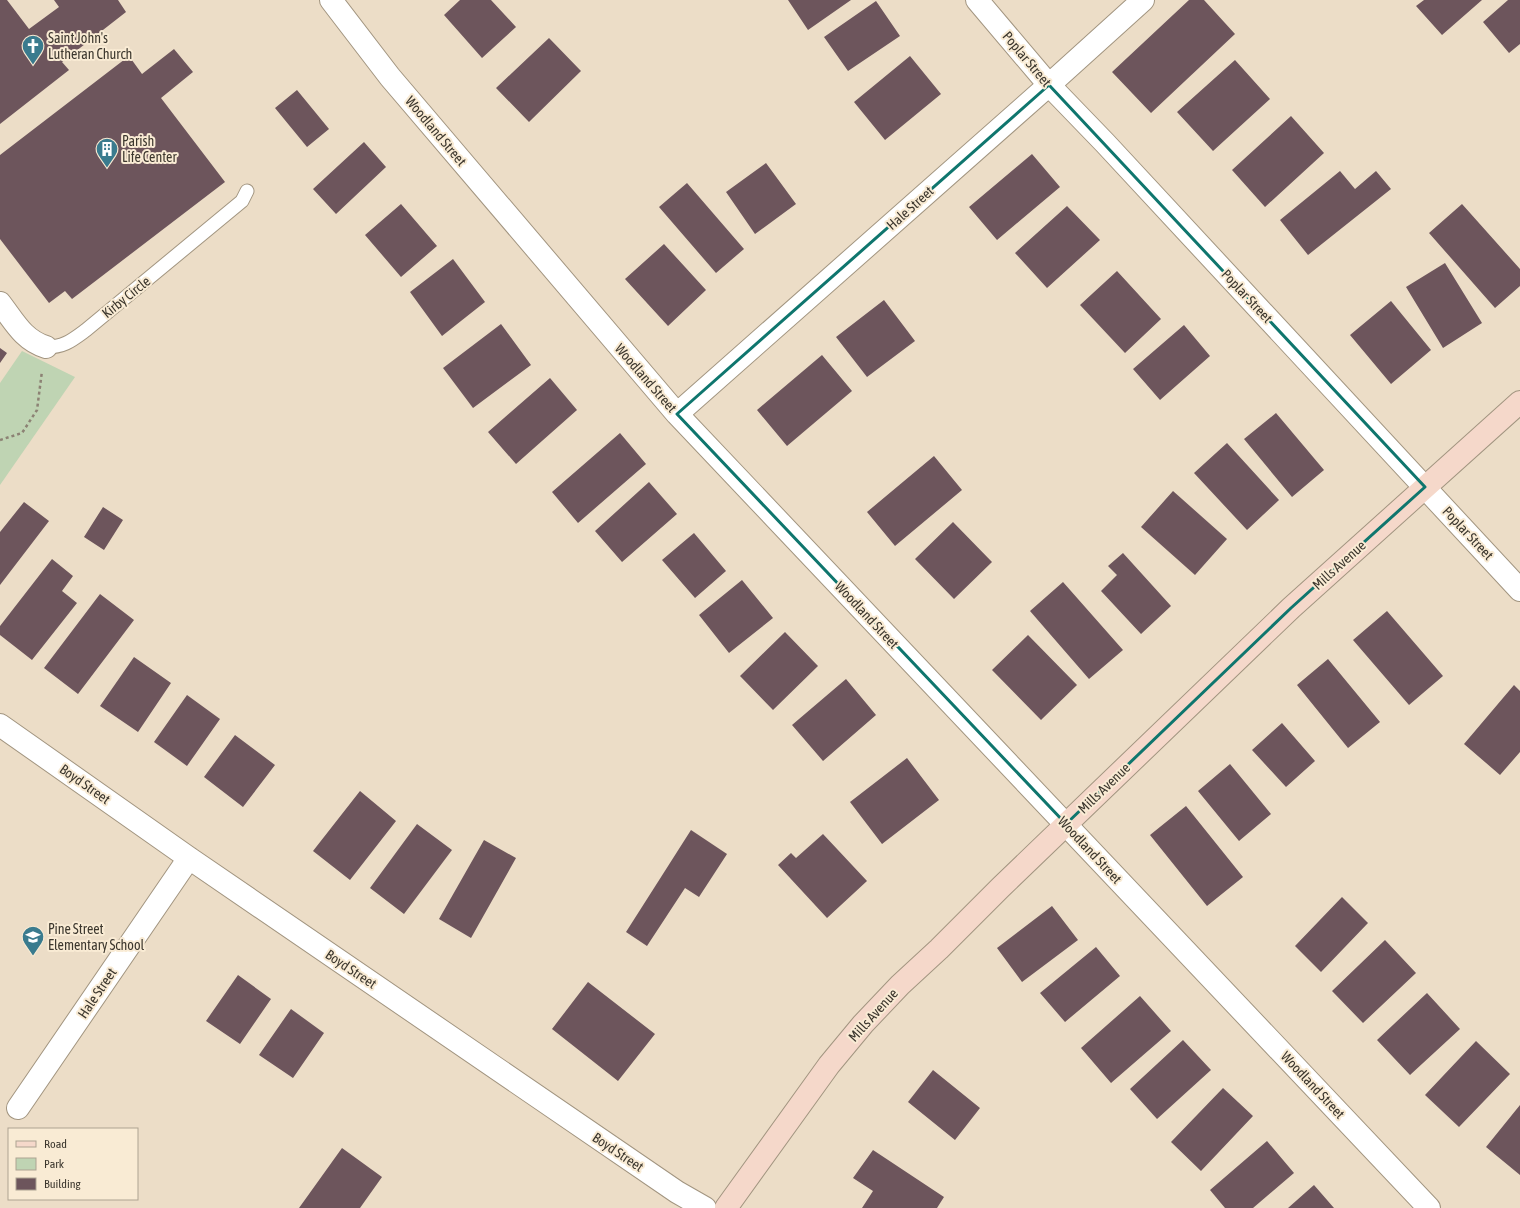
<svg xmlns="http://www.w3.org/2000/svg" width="1520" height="1208" font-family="'Asap Condensed',sans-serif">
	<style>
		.green { fill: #bfd4b3 }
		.building { fill: #6d555c }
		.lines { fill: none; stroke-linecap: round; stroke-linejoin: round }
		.lane-casing { stroke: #a29580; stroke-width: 15 }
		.street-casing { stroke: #a29580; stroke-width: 24 }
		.secondary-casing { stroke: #a29580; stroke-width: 24 }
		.path { stroke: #8c8274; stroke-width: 2.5; stroke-dasharray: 3 3; stroke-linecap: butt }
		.lane { stroke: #fff; stroke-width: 13 }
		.street { stroke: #fff; stroke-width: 22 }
		.secondary { stroke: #f5d8ca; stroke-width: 22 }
		.marked { fill: none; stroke: #0f766e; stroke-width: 3; stroke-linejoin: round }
		.labels { text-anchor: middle; stroke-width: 4; stroke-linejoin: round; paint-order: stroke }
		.poi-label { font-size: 14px; fill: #3c372e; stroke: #f9ebd4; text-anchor: start }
		.street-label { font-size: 14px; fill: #3c372e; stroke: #f9ebd4 }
	</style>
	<rect width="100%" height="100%" fill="#ecddc7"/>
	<path class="green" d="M22 351 75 377 0 485V383Z"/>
	<path class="building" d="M0 0H7L29 29 59 7 54 0H118L126 12 62 62 69 70 0 124Z
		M460 0H491L516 27 482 58 444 15Z
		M788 0H851L808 30Z
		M1189 0H1204L1235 34 1151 113 1112 72Z
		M1424 0H1482L1442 35 1416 6Z
		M1508 0H1520V44L1509 53 1483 22Z
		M876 1 900 36 848 71 824 37Z
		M549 38 581 71 529 122 496 88Z
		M174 49 193 72 161 98 225 182 72 299 65 291 49 303 0 239V155L129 56 142 74Z
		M910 56 941 94 885 140 854 102Z
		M1235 60 1270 99 1213 151 1177 112Z
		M297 90 329 129 307 147 275 108Z
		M1291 116 1324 153 1265 207 1232 170Z
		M364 142 386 167 336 214 313 189Z
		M1032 154 1060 187 997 240 969 207Z
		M766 163 796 204 755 234 726 192Z
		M1340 171 1355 189 1376 171 1391 189 1308 255 1280 220Z
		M687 183 744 249 716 273 659 207Z
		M401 204 437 246 401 277 365 235Z
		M1462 204 1520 269V286L1495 308 1429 233Z
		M1067 206 1100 240 1047 288 1015 253Z
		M664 244 706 290 668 326 625 279Z
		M453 259 485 302 442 336 410 292Z
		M1445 263 1482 323 1443 348 1406 287Z
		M1117 271 1161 319 1125 353 1080 305Z
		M884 300 915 341 867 377 836 337Z
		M1391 301 1431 350 1391 384 1350 335Z
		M501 324 531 365 473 408 443 368Z
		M1184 325 1210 356 1160 400 1133 369Z
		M0 348 7 353 0 363Z
		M822 355 852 391 787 446 757 410Z
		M550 378 577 410 516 464 488 432Z
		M1276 413 1324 470 1292 497 1244 439Z
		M620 433 646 464 578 523 552 492Z
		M1227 443 1279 500 1247 530 1194 473Z
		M934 456 962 490 895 546 867 512Z
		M649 482 677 514 622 562 595 531Z
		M1173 491 1227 539 1195 575 1141 527Z
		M24 502 49 521 0 585V532Z
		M103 507 123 520 104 550 84 537Z
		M953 522 992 562 954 599 915 559Z
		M694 533 726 571 695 598 662 560Z
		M1123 553 1171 606 1141 634 1101 591 1117 575 1108 566Z
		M52 559 73 576 62 591 77 603 32 660 0 635V626Z
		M742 580 773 618 729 653 699 615Z
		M1063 582 1123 650 1089 679 1030 611Z
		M100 594 134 620 78 694 44 668Z
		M1387 611 1443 676 1409 705 1353 640Z
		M785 632 818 666 773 710 740 676Z
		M1028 635 1077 685 1041 720 992 670Z
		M134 657 171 683 138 732 100 706Z
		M1328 659 1380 722 1348 748 1297 685Z
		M846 679 876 715 823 761 792 725Z
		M1514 685 1520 691V752L1500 775 1464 744Z
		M187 695 220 719 187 766 154 742Z
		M1282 723 1315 761 1286 787 1252 750Z
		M235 735 275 765 243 807 204 777Z
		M907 758 939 800 882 844 850 802Z
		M1230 764 1271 814 1239 841 1198 791Z
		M360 791 396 821 350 880 313 851Z
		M1186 806 1243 877 1207 906 1150 835Z
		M417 824 452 850 404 914 370 888Z
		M691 830 727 854 699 897 685 888 647 946 626 932Z
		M823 834 867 881 827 918 778 865 791 853 796 858Z
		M484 840 516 858 471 938 439 919Z
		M1342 897 1368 923 1321 972 1295 946Z
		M1052 906 1078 940 1022 982 997 948Z
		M1385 940 1416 973 1363 1023 1332 991Z
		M1096 947 1120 976 1065 1022 1040 993Z
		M238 975 271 999 240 1044 206 1021Z
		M588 982 655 1034 618 1081 552 1029Z
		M1427 993 1460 1029 1410 1075 1377 1040Z
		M1140 996 1171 1031 1111 1083 1081 1048Z
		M291 1009 324 1033 293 1078 259 1055Z
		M1183 1040 1211 1070 1157 1119 1130 1089Z
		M1476 1041 1510 1074 1459 1127 1425 1095Z
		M933 1070 980 1108 955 1140 908 1102Z
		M1223 1088 1253 1116 1201 1171 1171 1142Z
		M1520 1105V1175L1486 1147Z
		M1267 1141 1294 1173 1253 1208H1225L1210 1190Z
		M342 1148 382 1177 360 1208H299Z
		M873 1150 944 1197 937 1208H862L873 1191 853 1178Z
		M1314 1185 1334 1208H1288Z"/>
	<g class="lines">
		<g class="lane-casing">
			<path id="lane" d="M46 347C64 347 71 341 86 330L242 201 247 191"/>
		</g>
		<g class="street-casing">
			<path id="street" d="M331 0 390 77 677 414 1429 1208
				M977 0 1049 85 1105 143 1520 590
				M0 303C14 321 23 340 46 347
				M677 414 1049 85 1143 0
				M0 725 189 858 677 1192 705 1208
				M18 1108 189 858"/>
		</g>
		<g class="secondary-casing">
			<path id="secondary" d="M726 1208 829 1065 863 1024 900 985 939 949 1001 887 1291 608 1520 402"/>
		</g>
		<path class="path" d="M0 440 22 433 37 410 42 371"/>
		<use href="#lane" class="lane"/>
		<use href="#street" class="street"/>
		<use href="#secondary" class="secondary"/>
	</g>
	<path class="marked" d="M1049 85 1425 487 1291 608 1066 824 677 414Z"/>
	<defs>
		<g id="church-pin" transform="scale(1.15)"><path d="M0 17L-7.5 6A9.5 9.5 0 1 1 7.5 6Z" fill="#3a7b8e" stroke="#f9ebd4"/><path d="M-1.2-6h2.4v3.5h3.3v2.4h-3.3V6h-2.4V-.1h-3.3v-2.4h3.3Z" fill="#fff"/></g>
		<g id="building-pin" transform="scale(1.15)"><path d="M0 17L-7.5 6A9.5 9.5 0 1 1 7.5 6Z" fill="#3a7b8e" stroke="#f9ebd4"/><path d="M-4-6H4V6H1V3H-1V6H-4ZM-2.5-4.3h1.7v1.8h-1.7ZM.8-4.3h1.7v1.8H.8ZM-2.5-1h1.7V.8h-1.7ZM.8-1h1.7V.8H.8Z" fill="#fff"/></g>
		<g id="school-pin" transform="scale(1.15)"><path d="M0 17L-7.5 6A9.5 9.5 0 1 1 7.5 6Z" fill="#3a7b8e" stroke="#f9ebd4"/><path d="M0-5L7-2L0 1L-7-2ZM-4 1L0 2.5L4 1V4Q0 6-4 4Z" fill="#fff"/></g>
	</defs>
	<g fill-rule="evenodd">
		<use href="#church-pin" x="33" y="46"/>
		<use href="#building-pin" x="107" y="149"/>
		<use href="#school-pin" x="33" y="937"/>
	</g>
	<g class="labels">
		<g class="poi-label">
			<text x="48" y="43">Saint John's<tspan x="48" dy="16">Lutheran Church</tspan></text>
			<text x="122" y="146">Parish<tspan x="122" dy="16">Life Center</tspan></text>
			<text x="48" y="934">Pine Street<tspan x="48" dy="16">Elementary School</tspan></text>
		</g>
		<g class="street-label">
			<text transform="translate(1027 59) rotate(50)" y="5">Poplar Street</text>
			<text transform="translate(436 131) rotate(50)" y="5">Woodland Street</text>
			<text transform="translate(910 208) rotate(-42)" y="5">Hale Street</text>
			<text transform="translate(1247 296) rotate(47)" y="5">Poplar Street</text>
			<text transform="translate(126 297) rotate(-39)" y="5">Kirby Circle</text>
			<text transform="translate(646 378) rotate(49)" y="5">Woodland Street</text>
			<text transform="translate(1468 533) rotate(47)" y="5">Poplar Street</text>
			<text transform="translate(1339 565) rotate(-42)" y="5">Mills Avenue</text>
			<text transform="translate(867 615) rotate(47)" y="5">Woodland Street</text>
			<text transform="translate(85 784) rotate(35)" y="5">Boyd Street</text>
			<text transform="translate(1104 788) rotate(-44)" y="5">Mills Avenue</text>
			<text transform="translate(1090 850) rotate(47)" y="5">Woodland Street</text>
			<text transform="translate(351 969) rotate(34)" y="5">Boyd Street</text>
			<text transform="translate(97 993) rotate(-56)" y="5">Hale Street</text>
			<text transform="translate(873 1015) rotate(-48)" y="5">Mills Avenue</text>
			<text transform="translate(1313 1085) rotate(47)" y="5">Woodland Street</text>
			<text transform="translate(618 1152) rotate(34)" y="5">Boyd Street</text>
		</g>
	</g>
	<rect x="8" y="1128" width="130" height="72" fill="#f9ebd4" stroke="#ada392"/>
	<rect x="16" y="1141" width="20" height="6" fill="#f5d8ca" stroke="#ada392"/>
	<text x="44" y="1148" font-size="12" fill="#3c372e">Road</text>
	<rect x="16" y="1158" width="20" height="12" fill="#bfd4b3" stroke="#ada392"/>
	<text x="44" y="1168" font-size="12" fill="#3c372e">Park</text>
	<rect x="16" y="1178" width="20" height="12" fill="#6d555c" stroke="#ada392"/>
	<text x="44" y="1188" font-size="12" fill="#3c372e">Building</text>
</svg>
